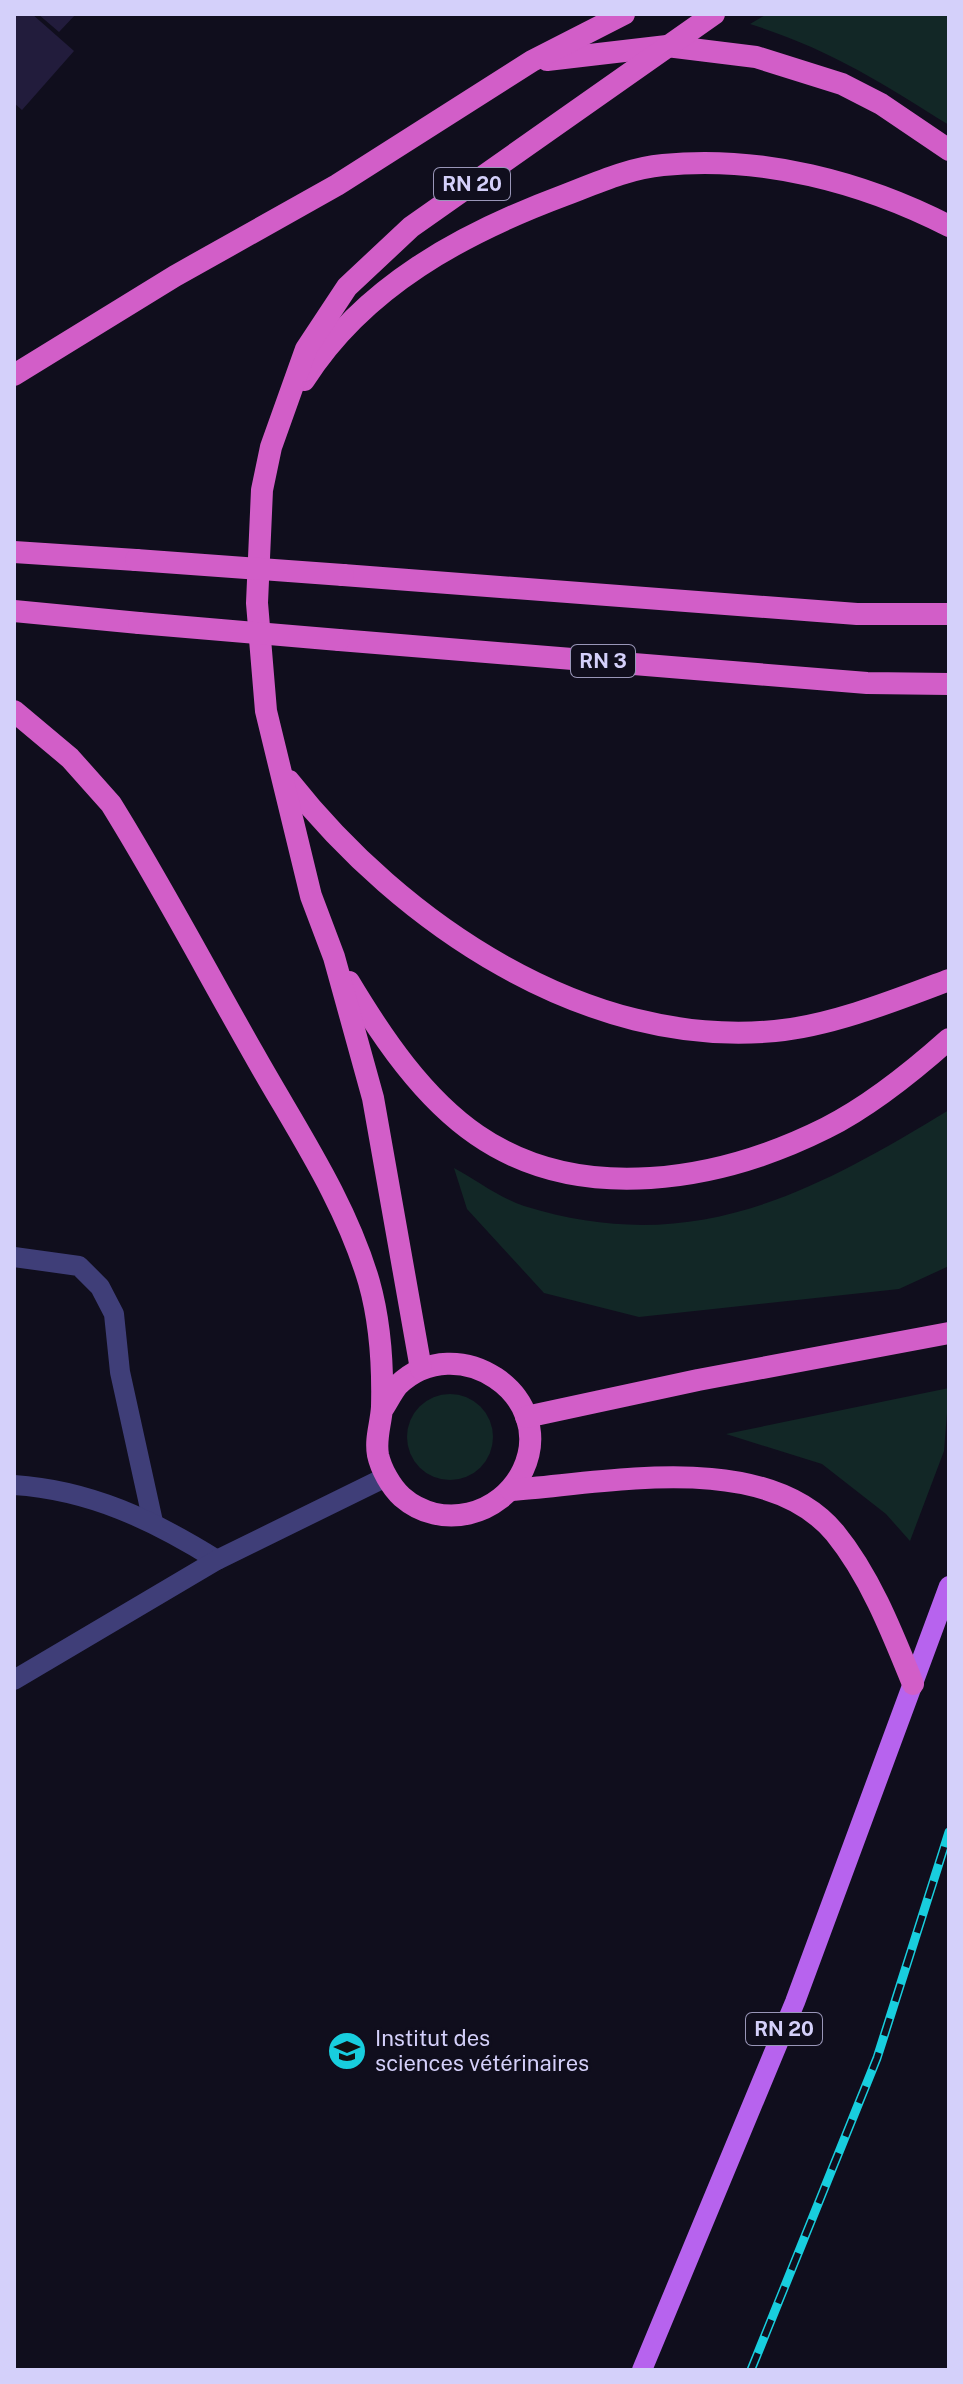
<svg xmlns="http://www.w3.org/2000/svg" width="963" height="2384" font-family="'Public Sans',sans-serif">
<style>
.green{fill:#122726}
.building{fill:#221c3c}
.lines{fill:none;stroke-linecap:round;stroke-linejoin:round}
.service{stroke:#3f3e78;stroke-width:20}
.tertiary{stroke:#3f3e78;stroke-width:20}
.primary{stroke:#b763ee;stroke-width:20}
.trunk{stroke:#d25ec8;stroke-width:22}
.rail-casing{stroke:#18cede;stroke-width:9}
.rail{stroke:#100e1d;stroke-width:6;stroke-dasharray:18;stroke-linecap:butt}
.trunk-bridge{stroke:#d25ec8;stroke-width:22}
.labels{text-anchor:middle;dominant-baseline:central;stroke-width:6;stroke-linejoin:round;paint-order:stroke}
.shield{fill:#100e1d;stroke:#9996b8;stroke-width:2}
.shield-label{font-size:20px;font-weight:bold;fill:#d4d0fa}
.poi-label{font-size:22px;fill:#d4d0fa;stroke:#100e1d;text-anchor:start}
</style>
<rect width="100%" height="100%" fill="#100e1d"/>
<g class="green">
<path d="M767 14H949V125C879 81 829 49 750 24Z"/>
<path d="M949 1110V1266L899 1289 639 1317 544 1293 467 1209 454 1168C476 1180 500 1198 524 1206 691 1258 809 1195 949 1110Z"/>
<path d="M949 1388 944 1451 910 1541 886 1514 822 1464 726 1434Z"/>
<circle cx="450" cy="1437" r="43"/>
</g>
<g class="building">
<path d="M14 14H32L74 51 22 110 14 103Z"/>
<path d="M38 14H76L59 32Z"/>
</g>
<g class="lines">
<g class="service">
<path d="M14 1257 79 1266 100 1287 114 1314 120 1372 153 1522"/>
<path d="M14 1485C90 1490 153 1520 217 1560"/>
</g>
<path class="tertiary" d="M14 1680 217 1560 386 1477"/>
<path class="primary" d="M642 2370 795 2002 949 1586"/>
<g class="trunk">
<path d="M547 60 667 46 756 57 842 84 881 104 949 150"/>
<path d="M14 375 175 276 337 185 532 61 624 14"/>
<path d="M304 380C364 286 463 233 565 195 596 183 629 168 663 165 761 155 863 182 949 226"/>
<path d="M14 552 136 560"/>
<path d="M343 575 857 614H949"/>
<path d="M14 611 139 623"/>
<path d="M339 640 867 683 949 684"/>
<path d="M14 711 70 758 111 804C162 886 207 972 255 1056 296 1129 345 1200 369 1282 380 1321 383 1367 382 1407 381 1424 375 1438 378 1455 381 1469 391 1487 402 1497 441 1531 501 1516 523 1470 558 1395 457 1328 398 1385 392 1392 387 1403 382 1410"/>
<path d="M289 781C401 923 586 1049 775 1031 831 1026 896 1000 949 980"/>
<path d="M349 982C382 1037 423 1098 477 1135 580 1206 720 1181 826 1128 870 1106 912 1072 949 1039"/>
<path d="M421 1369 373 1098 334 957 311 896 266 711 257 603 262 490 271 447 306 349 347 287 411 227 714 14"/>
<path d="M526 1417 698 1380 949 1333"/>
<path d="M511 1490C607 1483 765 1449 835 1533 870 1576 892 1632 913 1684"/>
</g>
<defs>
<path id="rail" d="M751 2370 877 2058 949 1832"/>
</defs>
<use href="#rail" class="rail-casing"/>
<use href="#rail" class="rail"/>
<g class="trunk-bridge">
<path d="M136 560 343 575"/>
<path d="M139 623 339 640"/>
</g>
</g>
<defs>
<symbol id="university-disc" viewBox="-11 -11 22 22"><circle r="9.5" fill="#18cede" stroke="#100e1d"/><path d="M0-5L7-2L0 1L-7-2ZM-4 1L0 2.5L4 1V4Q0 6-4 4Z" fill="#111"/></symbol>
</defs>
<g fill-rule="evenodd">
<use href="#university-disc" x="325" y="2029" width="44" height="44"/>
</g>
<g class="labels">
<g class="shield">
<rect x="434" y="168" width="76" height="32" rx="6"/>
<rect x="571" y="645" width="64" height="32" rx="6"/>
<rect x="746" y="2013" width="76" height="32" rx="6"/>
</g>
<g class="shield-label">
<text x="472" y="184">RN 20</text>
<text x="603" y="661">RN 3</text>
<text x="784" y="2029">RN 20</text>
</g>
<g class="poi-label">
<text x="375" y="2038">Institut des<tspan x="375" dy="25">sciences vétérinaires</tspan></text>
</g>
</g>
<rect width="963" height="2384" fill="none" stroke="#d4d0fa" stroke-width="32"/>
</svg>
